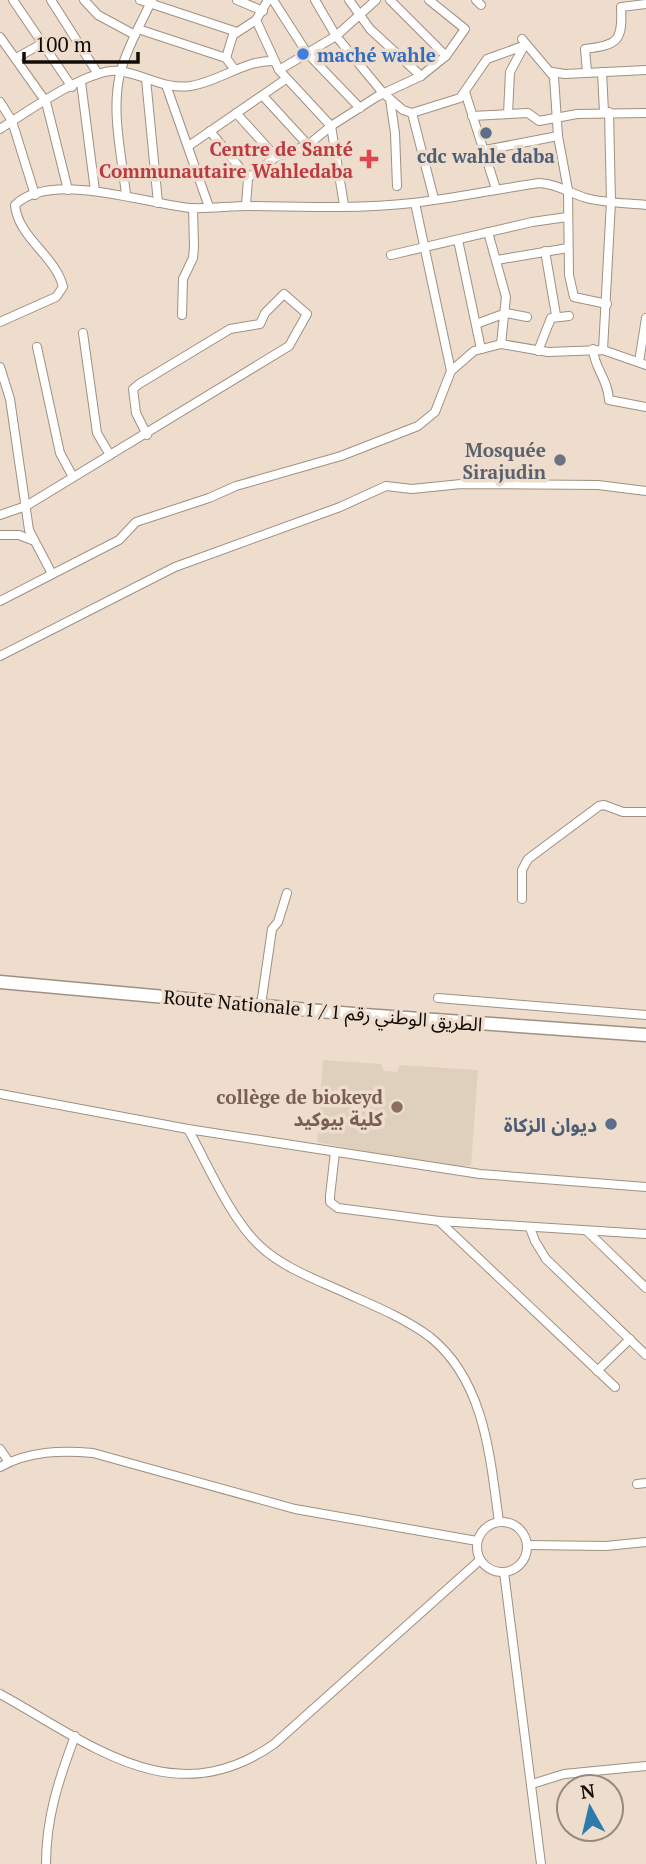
<svg xmlns="http://www.w3.org/2000/svg" width="646" height="1864" font-family="'PT Serif','Noto Sans Arabic',serif">
<style>
.education{fill:#dfcfbd}
.lines{fill:none;stroke-linecap:round;stroke-linejoin:round}
.street-casing{stroke:#a09081;stroke-width:10}
.primary-casing{stroke:#a09081;stroke-width:15}
.street{stroke:#fff;stroke-width:8}
.primary{stroke:#fff;stroke-width:12}
.shop-dot{fill:#3f7fe0;stroke:#edc;stroke-width:2.5}
.service-dot{fill:#5c6f8a;stroke:#edc;stroke-width:2.5}
.health-dot{fill:#e0444e;stroke:#edc;stroke-width:2.5}
.worship-dot{fill:#6b7280;stroke:#edc;stroke-width:2.5}
.education-dot{fill:#8d6e63;stroke:#edc;stroke-width:2.5}
.labels{text-anchor:middle;dominant-baseline:central;stroke-width:7;stroke-linejoin:round;paint-order:stroke}
.shop-label{font-size:19px;font-weight:bold;fill:#366cbe;stroke:#edc;text-anchor:start}
.health-label{font-size:19px;font-weight:bold;fill:#be3a42;stroke:#edc;text-anchor:end}
.service-label{font-size:19px;font-weight:bold;fill:#4e5e75;stroke:#edc}
.worship-label{font-size:19px;font-weight:bold;fill:#5b616d;stroke:#edc;text-anchor:end}
.street-label{font-size:19px;fill:#110c07;stroke:#edc}
.education-label{font-size:19px;font-weight:bold;fill:#785e54;stroke:#edc;text-anchor:end}
</style>
<rect width="100%" height="100%" fill="#edc"/>
<path class="education" d="M323 1060 381 1064 384 1071 397 1072 400 1065 478 1070 471 1165 453 1168 317 1142Z"/>
<g class="lines">
<defs>
<g id="street">
<path d="M13 0 72 87"/>
<path d="M51 0 98 74"/>
<path d="M84 0 98 15 135 35"/>
<path d="M140 0 237 32"/>
<path d="M237 0 263 11"/>
<path d="M273 0 307 53 360 108"/>
<path d="M315 0 336 36 383 93 403 110 412 113 460 98 487 59 523 46"/>
<path d="M349 0 370 29 421 76"/>
<path d="M390 0 446 56"/>
<path d="M476 0 481 5"/>
<path d="M256 20 279 70 331 126 344 205"/>
<path d="M138 29 226 58 235 70"/>
<path d="M0 37 46 102 68 190"/>
<path d="M522 39 554 77 558 136 568 190 569 275 574 297 607 304"/>
<path d="M16 58 43 43"/>
<path d="M226 58 233 35 256 20 268 0"/>
<path d="M279 70 336 36 376 0"/>
<path d="M552 72 565 74 646 70"/>
<path d="M587 72 585 49C618 45 623 41 621 7L646 4"/>
<path d="M602 72 604 112"/>
<path d="M146 79 158 203"/>
<path d="M81 82 95 191"/>
<path d="M166 85 209 207"/>
<path d="M465 92 496 189"/>
<path d="M263 96 308 145"/>
<path d="M390 99 395 133 397 186"/>
<path d="M0 102 12 121 35 195"/>
<path d="M236 113 276 157"/>
<path d="M412 113 434 199"/>
<path d="M508 114 510 72 524 46"/>
<path d="M472 116 528 113 539 121 577 114 646 113"/>
<path d="M0 129C25 113 90 67 119 71 143 74 165 90 191 86 220 81 243 61 272 61"/>
<path d="M210 131 248 178 246 206"/>
<path d="M190 145 286 79"/>
<path d="M485 150 558 136"/>
<path d="M248 178 276 157 308 145 331 126 378 96 421 76 446 56 465 29 429 0"/>
<path d="M126 195C122 156 110 109 121 70 128 46 141 23 152 0"/>
<path d="M415 203 451 371"/>
<path d="M488 232 506 297 501 344"/>
<path d="M458 240 481 349"/>
<path d="M545 251 556 315"/>
<path d="M391 255 532 222 567 217"/>
<path d="M497 260 568 248"/>
<path d="M182 315 183 279 193 258 194 247 193 208"/>
<path d="M0 322 56 297 63 287C56 256 18 238 15 205 51 170 146 204 190 208 210 209 229 206 249 206 303 207 359 209 413 203 455 198 498 189 539 183 558 184 569 193 586 198 605 203 626 203 646 205"/>
<path d="M476 324 506 313 527 317"/>
<path d="M83 333 97 433 110 455"/>
<path d="M37 347 60 453 73 477"/>
<path d="M593 349C594 368 608 379 609 400L646 407"/>
<path d="M603 350 611 202 609 112"/>
<path d="M538 351 551 318 569 316"/>
<path d="M639 362 646 318"/>
<path d="M0 367 10 399 29 530 51 572"/>
<path d="M0 515 26 506 289 346 307 314 284 294 265 313 260 324 230 329 139 384 133 389 136 413 147 435"/>
<path d="M0 535H19L32 540"/>
<path d="M0 601 119 540 136 522 209 498 236 486 341 456 418 426 435 412 451 371 474 351 501 344 548 352 603 350 646 365"/>
<path d="M0 656 175 567 340 507 386 486 412 489 461 484 598 485 646 491"/>
<path d="M522 899V870L528 859 599 806 604 805 623 812H646"/>
<path d="M438 998 646 1015"/>
<path d="M261 1005 272 929 278 922 287 893"/>
<path d="M0 1094 188 1129 480 1174 646 1187"/>
<path d="M188 1129C208 1165 231 1220 261 1247 285 1269 320 1281 350 1295 377 1307 406 1319 430 1337 485 1381 490 1457 499 1522"/>
<path d="M335 1152 330 1196V1202L338 1208 439 1221 646 1234"/>
<path d="M439 1221 615 1387"/>
<path d="M530 1228 535 1241 546 1259 646 1355"/>
<path d="M587 1231 646 1288"/>
<path d="M597 1371 630 1339"/>
<path d="M0 1449 9 1462"/>
<path d="M0 1467C29 1451 61 1450 93 1453L295 1509 477 1541"/>
<path d="M637 1484 646 1483"/>
<circle cx="502" cy="1547" r="25"/>
<path d="M527 1545 606 1546 646 1542"/>
<path d="M504 1572 541 1864"/>
<path d="M0 1694C91 1744 173 1815 274 1744L480 1560"/>
<path d="M532 1784 564 1774 646 1766"/>
<path d="M46 1864C46 1817 59 1779 75 1736"/>
</g>
<path id="primary" d="M0 982 364 1015 646 1035"/>
</defs>
<use href="#street" class="street-casing"/>
<use href="#primary" class="primary-casing"/>
<use href="#street" class="street"/>
<use href="#primary" class="primary"/>
</g>
<circle class="shop-dot" cx="303" cy="54" r="7"/>
<g class="service-dot">
<circle cx="486" cy="133" r="7"/>
<circle cx="611" cy="1124" r="7"/>
</g>
<path class="health-dot" d="M365.5 148.5h7v7h7v7h-7v7h-7v-7h-7v-7h7z"/>
<circle class="worship-dot" cx="560" cy="460" r="7"/>
<circle class="education-dot" cx="397" cy="1107" r="7"/>
<g class="labels">
<g class="shop-label">
<text x="317" y="54">maché wahle</text>
</g>
<g class="health-label">
<text x="353" y="148">Centre de Santé<tspan x="353" dy="22">Communautaire Wahledaba</tspan></text>
</g>
<g class="service-label">
<text x="486" y="155">cdc wahle daba</text>
<text x="597" y="1124" text-anchor="end">ديوان الزكاة</text>
</g>
<g class="worship-label">
<text x="546" y="449">Mosquée<tspan x="546" dy="22">Sirajudin</tspan></text>
</g>
<g class="street-label">
<text transform="translate(323 1010) rotate(5)">Route Nationale 1 / الطريق الوطني رقم 1</text>
</g>
<g class="education-label">
<text x="383" y="1096">collège de biokeyd<tspan x="383" dy="22">كلية بيوكيد</tspan></text>
</g>
</g>
<g transform="translate(590 1808) rotate(352)"><circle r="33" fill="#eeddcc" stroke="#96897d" stroke-width="2"/>
<path d="M0-5L12 26L0 18L-12 26Z" fill="#2d7bad"/>
<text y="-10" font-size="19" font-weight="bold" text-anchor="middle" fill="#110c07">N</text>
</g>
<path d="M24 52v10h114v-10" fill="none" stroke="#110c07" stroke-width="3.5"/>
<text x="35" y="52" font-size="21" fill="#110c07" stroke="#eeddcc" stroke-width="5" paint-order="stroke">100 m</text>
</svg>
